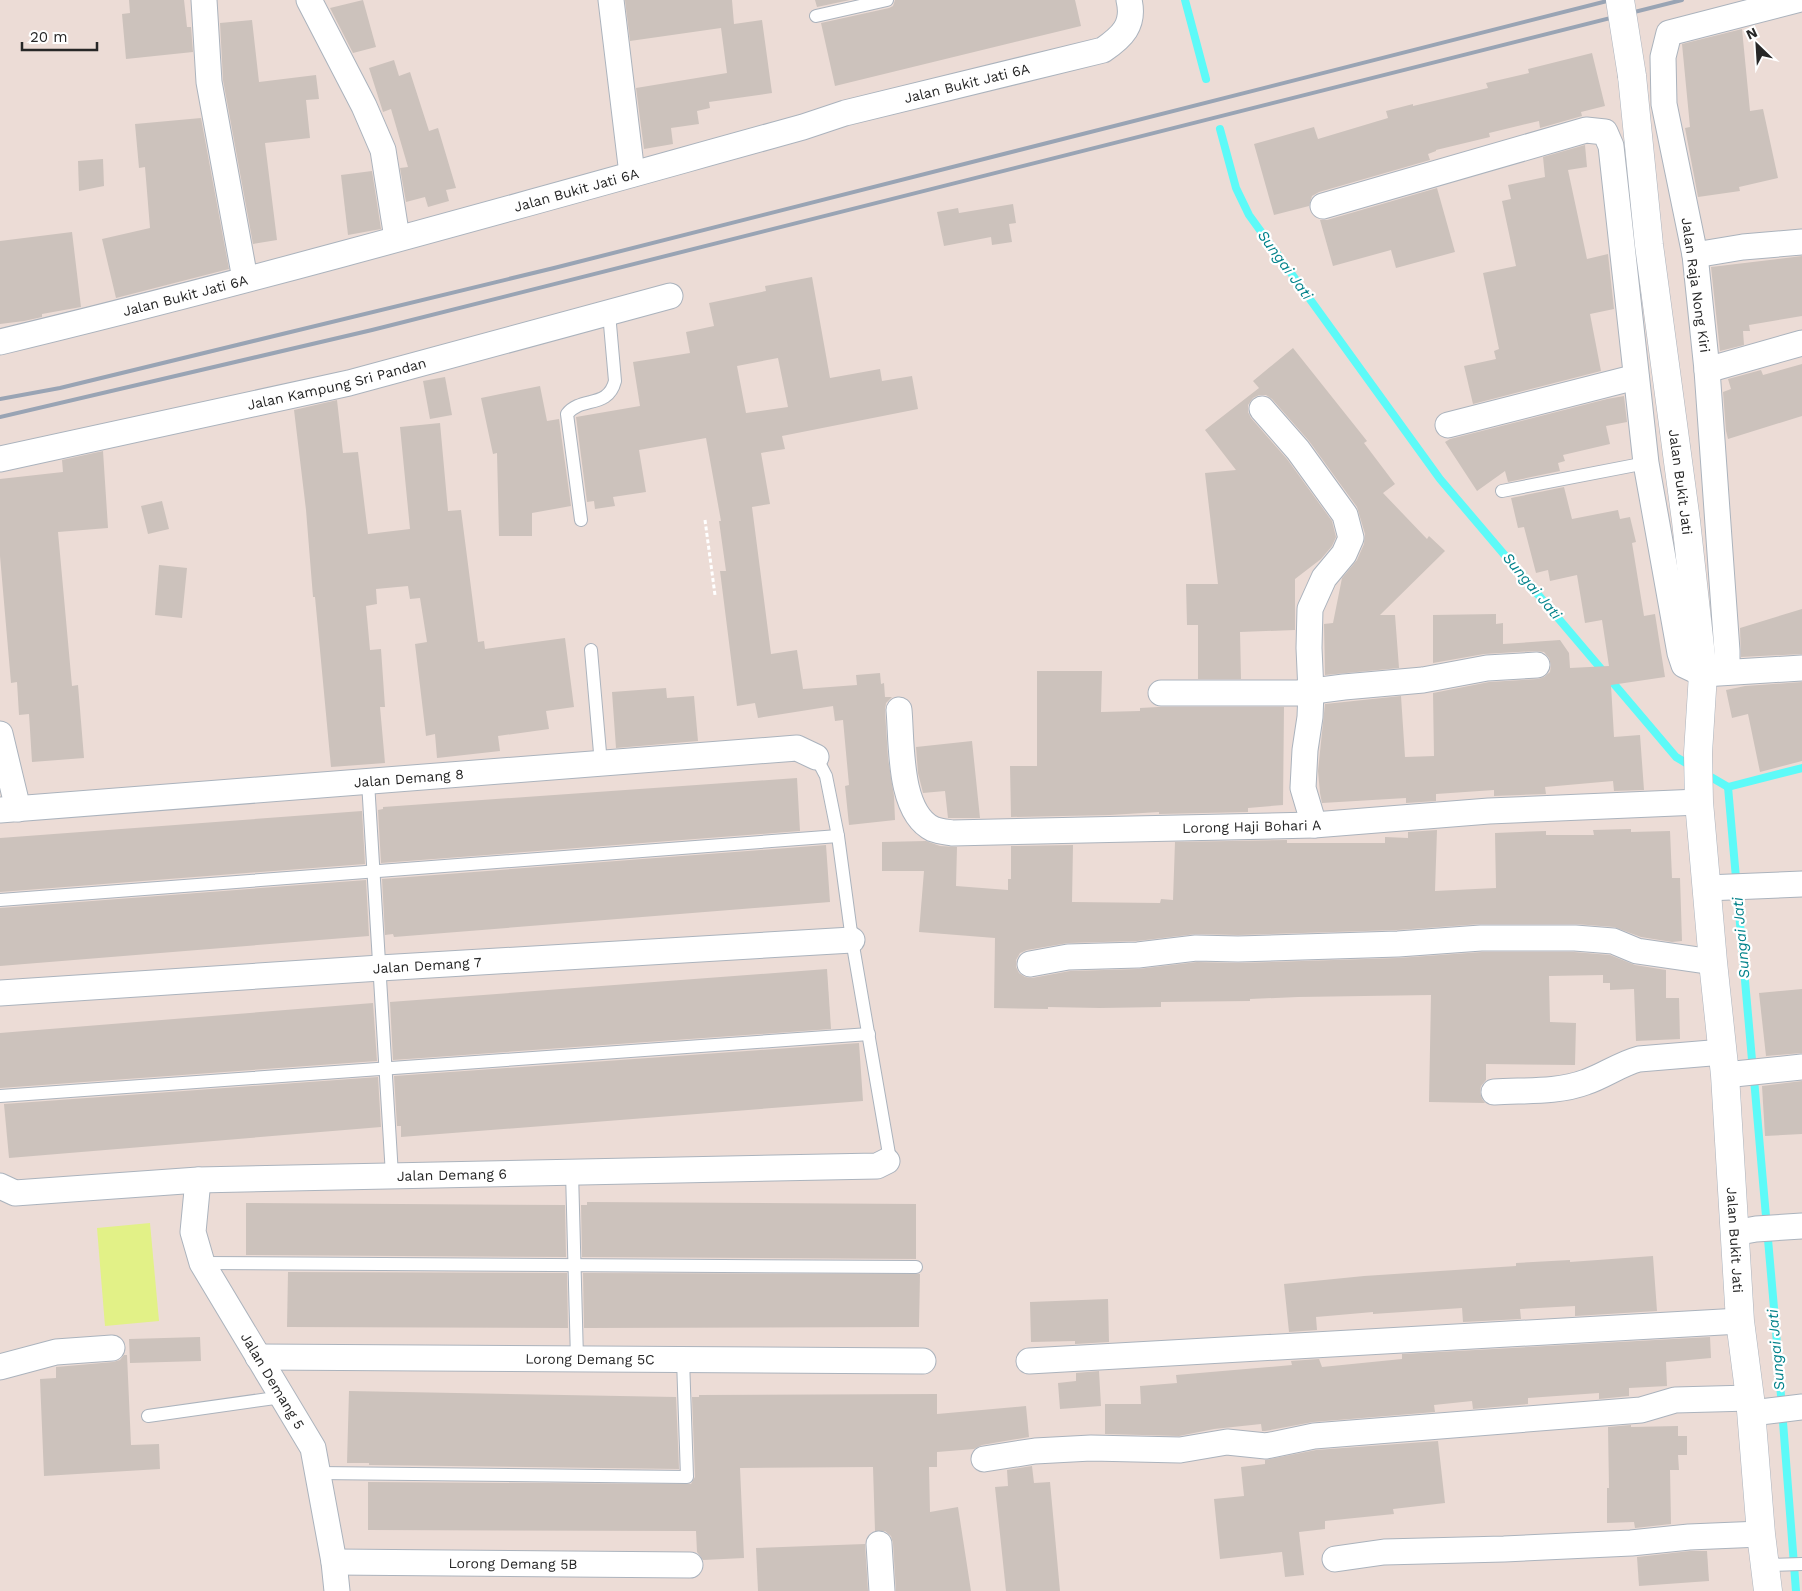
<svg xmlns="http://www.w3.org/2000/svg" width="1802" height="1591" font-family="'Work Sans',sans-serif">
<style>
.pitch{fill:#e2f187}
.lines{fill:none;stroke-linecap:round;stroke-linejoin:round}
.stream{stroke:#5dfaf8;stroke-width:8}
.building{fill:#ccc2bc;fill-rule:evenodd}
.service-casing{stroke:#abb3bd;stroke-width:14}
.minor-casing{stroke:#abb3bd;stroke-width:27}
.tertiary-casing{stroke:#abb3bd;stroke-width:29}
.path{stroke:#fff;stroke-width:3;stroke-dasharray:4 2.5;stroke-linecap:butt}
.service{stroke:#fff;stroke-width:12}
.minor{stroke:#fff;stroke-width:25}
.tertiary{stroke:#fff;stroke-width:28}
.rail{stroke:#99a4b4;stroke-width:4}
.tertiary-bridge-casing{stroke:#abb3bd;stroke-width:29;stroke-linecap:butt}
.tertiary-bridge{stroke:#fff;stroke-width:28}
.labels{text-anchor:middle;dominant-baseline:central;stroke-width:4.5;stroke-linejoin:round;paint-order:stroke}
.street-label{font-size:14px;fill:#272727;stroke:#fff}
.water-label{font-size:15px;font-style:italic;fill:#03838b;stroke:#fff}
</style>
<rect width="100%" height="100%" fill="#ecdcd6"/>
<path class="pitch" d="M150 1223 159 1321 105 1326 97 1228Z"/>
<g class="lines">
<g class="stream">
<path d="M1185 0 1206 79"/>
<path d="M1220 129 1236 188 1249 215 1440 479 1676 757 1691 766"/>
<path d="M1704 773 1728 787"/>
<path d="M1728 787 1752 1060"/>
<path d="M1728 787 1802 768"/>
<path d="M1754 1079 1776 1331 1796 1591"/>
</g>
</g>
<g class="building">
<path d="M129 0H184L187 27H191L193 52 126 59 122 14 130 13Z"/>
<path d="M363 0 376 47 353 53 330 8Z"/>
<path d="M625 0H732L734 24 762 20 772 93 709 102 710 108 697 111 699 124 671 128 673 144 644 149 636 88 727 73 721 28 630 41Z"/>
<path d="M815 0H850L817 7Z"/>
<path d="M895 0H1075L1081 26 835 86 821 23 889 8 893 6Z"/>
<path d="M252 20 259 82 316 75 319 99 306 100 310 138 265 143 277 240 253 244 223 80 220 23Z"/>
<path d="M1742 29 1750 111 1763 109 1778 178 1739 187 1740 191 1698 197 1685 128 1690 127 1682 44Z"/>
<path d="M1592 53 1605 106 1581 112 1582 116 1540 128 1539 121 1489 133 1490 137 1436 150V151L1428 154 1430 160 1319 192 1312 196 1309 206 1274 215 1254 144 1314 127 1318 139 1388 118 1386 111 1413 104V106L1488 88 1486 83 1529 73 1528 69Z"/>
<path d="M394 60 399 76 410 72 429 131 438 128 456 188 446 190 449 201 428 207 425 197 406 202 400 168 408 167 391 109 383 112 369 68Z"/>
<path d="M201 118 229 269 116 298 102 239 150 228 145 167 139 168 135 124Z"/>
<path d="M1585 145 1587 167 1568 170 1587 259 1608 254 1614 309 1590 314 1601 371 1473 404 1464 366 1496 359 1494 351 1499 349 1483 273 1516 266 1502 201 1511 199 1508 185 1545 177 1543 157Z"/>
<path d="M103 159 104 186 79 191 78 161Z"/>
<path d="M372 171 381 229 348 235 341 175Z"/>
<path d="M1437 188 1455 252 1396 268 1391 250 1333 266 1320 220H1327Z"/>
<path d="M1013 204 1016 223 1009 224 1012 242 992 245 991 237 944 246 937 212 958 208 959 213Z"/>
<path d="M72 232 81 307 42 314V317L24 321 0 324V241Z"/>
<path d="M1802 256V316L1749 325 1750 331H1743L1744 345 1720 351 1711 267Z"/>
<path d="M812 277 830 378 880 369 882 381 912 376 918 409 782 436 785 449 761 453 770 504 752 507 771 654 797 650 803 689 857 685 856 675 880 673 881 684 884 683 885 697H892L886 703 885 711 888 758 894 796 895 820 849 825 845 786 849 785 843 720 835 721 833 706 758 718 755 703 737 706 720 571H726L719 521H721L706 438 639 450 646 492 613 497 615 506 595 509 594 501 587 502 576 417 640 406 633 362 690 353 686 332 714 326 709 303 766 291 765 286ZM778 358 788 407 746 413 737 366Z"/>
<path d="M1293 348 1367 441 1364 443 1395 484 1383 493 1427 539 1429 536 1445 551 1380 615H1395L1399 668 1325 675 1324 624 1333 623 1342 578 1357 560 1364 544 1365 534 1357 507 1309 441 1272 399 1266 395H1259L1253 398 1248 405V412L1251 418 1287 459 1332 521 1336 537 1332 546 1321 559 1295 579V630L1240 632 1241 679H1198V625H1187L1186 584H1218L1205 473 1236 470 1205 430 1259 388 1253 381Z"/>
<path d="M1802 364V416L1728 439 1726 431 1723 392 1731 389 1728 379 1761 370 1763 375Z"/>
<path d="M445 377 452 415 430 419 423 381Z"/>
<path d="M540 386 547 421 559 419 571 506 532 513V536H499L497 453 493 454 481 398Z"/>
<path d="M1624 396 1627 422 1606 426 1610 444 1563 455 1565 461 1558 463 1560 471 1508 482 1505 471 1477 491 1445 442 1450 439 1607 399Z"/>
<path d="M337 400 343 453 358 452 368 534 410 529 400 427 440 423 448 511 461 510 478 642 484 641 485 649 565 638 574 707 546 711 549 729 498 736 500 751 437 758 435 734 426 736 415 644 427 642 420 598 410 599 408 586 376 589 377 604 366 606 370 650 381 649 385 707H380L385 763 331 767 315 597H313L306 510 294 410Z"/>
<path d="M103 451 108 528 58 532 72 686 78 685 84 758 32 762 29 714 19 715 17 682 11 683 0 556V479L63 472 62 460Z"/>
<path d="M1564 487 1572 519 1618 510 1620 519 1630 517 1636 542 1632 543 1644 616 1655 614 1665 677 1611 685 1614 737 1640 735 1644 790 1614 791 1613 781 1545 787 1546 794 1494 796V790L1436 794V801L1406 803V798L1322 803 1320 793 1318 771 1325 704 1401 696 1405 757 1434 756 1433 693 1489 682 1538 679 1544 677 1550 672 1551 665 1549 658 1544 652 1536 651 1484 654 1433 663V615L1496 614V624L1503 623V644L1560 640 1569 653 1570 668 1609 666 1602 620 1585 623 1577 575 1550 581 1548 570 1536 573 1524 527 1518 528 1511 498Z"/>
<path d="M162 501 169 529 148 534 141 506Z"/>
<path d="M159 565 187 568 182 618 155 615Z"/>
<path d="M1802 609V654L1741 657 1740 628Z"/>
<path d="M1037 671H1102L1101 712 1140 711V708L1158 707H1284L1283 805 1248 808V812L1159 814V812L1110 815 1011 817 1010 766H1037Z"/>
<path d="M1802 682V761L1760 772 1748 714 1732 718 1726 690 1745 686Z"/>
<path d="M666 688 667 698 694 696 698 741 616 748 612 692Z"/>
<path d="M972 741 980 818H948L945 791 923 793 918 773 916 747Z"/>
<path d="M797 778 800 831 381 863 378 810 383 809V807Z"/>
<path d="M362 811 365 864 0 892V838Z"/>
<path d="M1631 829V832L1670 831 1672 878H1680L1682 941 1672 942 1641 937 1614 927 1575 924H1481L1397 930 1238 935 1196 934 1137 941 1068 943 1027 950 1020 953 1016 960V967L1019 973 1025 977 1032 978 1070 971 1138 969 1197 962 1238 963 1398 958 1482 952H1574L1610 955 1635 965 1666 970V998H1679L1680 1039 1636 1041 1634 989 1610 990V983H1603V975L1549 976 1550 1022 1576 1023 1575 1065 1486 1064V1080L1481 1086 1480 1092 1482 1099 1485 1103 1429 1102 1431 995 1298 997 1250 999V1001L1161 1002V1007L1100 1008 1048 1007V1009L994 1008 995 938 919 932 924 871H882V842L926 841 940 846 957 847 956 886 1008 890V879H1011V846L1073 845 1072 902 1160 903 1161 899 1173 900 1175 842 1287 840V843H1385V837L1408 838V832L1437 830 1435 891 1496 888 1495 833 1546 831V835H1594L1593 830Z"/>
<path d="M826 845 830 902 394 937 393 934 385 935 382 879Z"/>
<path d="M366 880 369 936 0 966V908Z"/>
<path d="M827 969 831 1029 393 1060 390 1002Z"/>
<path d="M1802 989V1053L1766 1056 1759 993Z"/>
<path d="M373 1003 377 1061 0 1088V1033Z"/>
<path d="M859 1043 863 1101 401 1137V1126H397L394 1076Z"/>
<path d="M378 1077 381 1127 9 1158 4 1104Z"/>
<path d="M1802 1081V1134L1765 1136 1762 1086Z"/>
<path d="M587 1202 916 1204V1259L582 1257 581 1205H587Z"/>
<path d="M246 1203 565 1205 566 1257 246 1255Z"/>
<path d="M1653 1256 1657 1311 1575 1316V1306L1520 1309 1521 1319 1463 1322 1462 1308 1373 1314V1312L1316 1317 1317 1330 1289 1332 1284 1284 1364 1276 1516 1266V1263L1570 1260V1262Z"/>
<path d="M288 1272 567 1273 568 1328 287 1327Z"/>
<path d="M583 1273 920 1274 919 1327 584 1328Z"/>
<path d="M1108 1299 1109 1342 1075 1344V1341L1031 1342 1030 1302Z"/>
<path d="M200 1337 201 1361 130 1363 129 1339Z"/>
<path d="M1710 1337 1711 1358 1666 1362 1667 1386 1629 1388V1396L1599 1399V1393L1528 1398V1404L1473 1409 1472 1401 1434 1405 1435 1412 1313 1422 1265 1431H1262L1261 1424 1214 1429 1179 1436 1105 1434V1404H1141L1140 1386 1177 1383 1176 1375 1292 1365 1291 1361 1319 1359 1322 1367 1402 1359V1354Z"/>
<path d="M124 1355H127L131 1445 159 1444 160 1469 44 1476 40 1379 56 1378V1367L113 1362 120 1360Z"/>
<path d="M1099 1371 1101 1406 1060 1409 1058 1383 1076 1381V1373Z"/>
<path d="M349 1391 676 1397 679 1469 369 1465V1463H347Z"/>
<path d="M937 1394V1414L1026 1406 1029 1437 982 1445 974 1449 937 1452V1467H929L930 1512 958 1507 971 1591H896L893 1543 891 1536 885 1531H875L873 1467 740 1468 744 1558 703 1560 697 1552 696 1531 368 1530V1482L691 1484 695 1477 692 1397H699V1395Z"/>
<path d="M1631 1425V1427L1678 1426V1436H1687V1455H1678L1679 1470H1670L1671 1524 1635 1528 1634 1522 1607 1523V1488H1609L1608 1427Z"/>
<path d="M1438 1441 1445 1503 1393 1509 1394 1514 1325 1521V1529L1299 1532 1304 1575 1285 1577 1282 1552 1220 1559 1214 1499 1244 1496 1241 1467 1265 1464V1460L1316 1450Z"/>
<path d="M1032 1466 1034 1483 1050 1482 1060 1591H1006L995 1487 1008 1486 1007 1470Z"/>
<path d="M865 1544 868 1591H758L756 1548Z"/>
<path d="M1690 1551H1707L1709 1581 1639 1586 1637 1557Z"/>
</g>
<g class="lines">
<defs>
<g id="service">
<path d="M816 16 887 0"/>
<path d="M1502 491 1646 463"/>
<path d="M581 520 567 414C581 396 608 409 615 381L609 313"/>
<path d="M591 650 601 764"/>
<path d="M816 757 826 776 838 836 852 940 889 1154 887 1161"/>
<path d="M368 782 392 1175"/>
<path d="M0 900 838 836"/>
<path d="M0 1096 869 1034"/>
<path d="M572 1172 577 1359"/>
<path d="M202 1263 916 1267"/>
<path d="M148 1416 282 1397"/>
<path d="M317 1473 687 1477 683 1359"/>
<path d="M1765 1565 1802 1564"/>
</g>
<g id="minor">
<path d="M204 0 209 82 245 279"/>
<path d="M309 0 364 106 383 150 397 238"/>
<path d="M611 0 632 174"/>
<path d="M1323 206 1586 130 1605 132 1611 146 1646 463 1680 653 1684 665 1703 674 1802 668"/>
<path d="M1695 255 1743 247 1802 242"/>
<path id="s1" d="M0 342C269 277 536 201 803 127L845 113 1103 50C1122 37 1135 25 1129 0"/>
<path d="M1707 370 1802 343"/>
<path d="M1262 409 1298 450 1345 515 1351 538 1344 554 1324 578 1310 609 1309 648 1311 692 1310 717 1305 750 1303 788 1314 825"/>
<path d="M1448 425 1636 377"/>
<path id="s2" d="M0 459 349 383 670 296"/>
<path d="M1727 672V651L1707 370 1695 255 1664 104 1663 57 1669 33 1797 0"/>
<path d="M1161 693H1298L1344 687 1423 680 1487 668 1537 665"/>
<path id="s3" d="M899 710C902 742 898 812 933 829 938 831 946 832 952 833L1314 825 1489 811 1699 802"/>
<path d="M0 734 18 809"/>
<path id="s4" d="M0 810 797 748 816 757"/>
<path d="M1706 888 1802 884"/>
<path d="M1030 964 1068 957 1138 955 1196 948 1238 949 1398 944 1481 938H1575L1613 941 1637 951 1713 962"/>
<path id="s5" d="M0 993 380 968 852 940"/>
<path d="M1725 1075 1802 1067"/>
<path d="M1494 1092C1523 1090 1557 1093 1586 1082 1604 1076 1620 1064 1639 1059L1723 1052"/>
<path id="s6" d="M198 1180 193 1232 202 1263 313 1448 334 1562 337 1591"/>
<path id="s7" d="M0 1186 15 1193 198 1180 877 1166 887 1161"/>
<path d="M1734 1233 1756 1229 1802 1226"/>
<path id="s8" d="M258 1357 923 1361"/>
<path d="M1029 1361 1740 1321"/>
<path d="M0 1367 56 1352 112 1348"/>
<path d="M1752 1413 1802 1407"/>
<path d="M984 1459 1035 1451 1091 1448 1180 1450 1227 1442 1266 1446 1314 1436 1641 1410 1675 1400 1750 1398"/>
<path d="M879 1544 882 1591"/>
<path d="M1335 1559 1384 1552 1504 1549 1631 1543 1689 1537 1761 1534"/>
<path id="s9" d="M334 1562 690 1565"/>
</g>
<g id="tertiary">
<path id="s10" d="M1632 76 1649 245 1686 521 1703 674 1698 753 1699 802 1713 962 1725 1075 1740 1321 1750 1398 1761 1534 1768 1591"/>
</g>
</defs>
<use href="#service" class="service-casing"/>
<use href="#minor" class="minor-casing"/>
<use href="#tertiary" class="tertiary-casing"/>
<path class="path" d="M705 520 715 595"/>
<use href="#service" class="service"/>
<use href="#minor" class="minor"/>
<use href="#tertiary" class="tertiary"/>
<g class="rail">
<path d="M0 399 60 388 554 268 1611 0"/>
<path d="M0 417 372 330 1682 0"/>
</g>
<defs>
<path id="tertiary-bridge" d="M1620 0 1632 76"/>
</defs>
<use href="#tertiary-bridge" class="tertiary-bridge-casing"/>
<use href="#tertiary-bridge" class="tertiary-bridge"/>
</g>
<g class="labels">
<g class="street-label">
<text stroke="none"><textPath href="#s1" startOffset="1001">Jalan Bukit Jati 6A</textPath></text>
<text stroke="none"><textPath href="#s1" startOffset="596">Jalan Bukit Jati 6A</textPath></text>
<text transform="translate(1696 285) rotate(82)">Jalan Raja Nong Kiri</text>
<text stroke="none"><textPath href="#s1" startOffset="191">Jalan Bukit Jati 6A</textPath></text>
<text stroke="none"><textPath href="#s2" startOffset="345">Jalan Kampung Sri Pandan</textPath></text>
<text stroke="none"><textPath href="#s10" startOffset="409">Jalan Bukit Jati</textPath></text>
<text stroke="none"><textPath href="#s4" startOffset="410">Jalan Demang 8</textPath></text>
<text stroke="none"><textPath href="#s3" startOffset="448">Lorong Haji Bohari A</textPath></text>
<text stroke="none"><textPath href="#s5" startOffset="428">Jalan Demang 7</textPath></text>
<text stroke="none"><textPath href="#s7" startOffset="454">Jalan Demang 6</textPath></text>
<text stroke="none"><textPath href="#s10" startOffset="1170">Jalan Bukit Jati</textPath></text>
<text stroke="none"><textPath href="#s8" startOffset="332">Lorong Demang 5C</textPath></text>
<text stroke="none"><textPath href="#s6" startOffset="222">Jalan Demang 5</textPath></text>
<text stroke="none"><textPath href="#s9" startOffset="179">Lorong Demang 5B</textPath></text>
</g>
<g class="water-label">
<text transform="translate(1285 265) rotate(54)">Sungai Jati</text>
<text transform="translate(1532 586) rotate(50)">Sungai Jati</text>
<text transform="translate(1741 938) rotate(-95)">Sungai Jati</text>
<text transform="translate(1776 1350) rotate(-95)">Sungai Jati</text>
</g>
</g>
<g transform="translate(1757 45) rotate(335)" stroke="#ffffff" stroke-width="4" paint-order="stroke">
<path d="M0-4L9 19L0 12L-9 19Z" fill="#272727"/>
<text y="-8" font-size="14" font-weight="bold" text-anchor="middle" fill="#272727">N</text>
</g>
<path d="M22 42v8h75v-8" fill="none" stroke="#272727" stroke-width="2.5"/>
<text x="30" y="42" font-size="15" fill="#272727" stroke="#ffffff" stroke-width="4" paint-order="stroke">20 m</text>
</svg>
